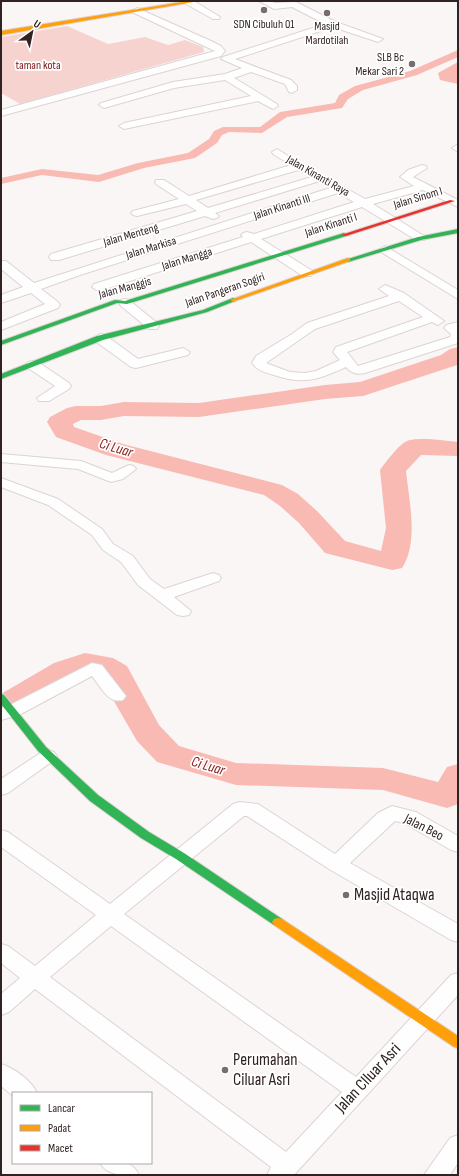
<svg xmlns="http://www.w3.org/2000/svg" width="459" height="1176" font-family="'Sofia Sans Condensed',sans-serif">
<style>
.green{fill:#f7d3cf}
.water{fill:#f8bab3}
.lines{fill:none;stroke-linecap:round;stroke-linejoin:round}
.canal{fill:#f8bab3;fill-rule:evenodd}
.river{fill:#f8bab3;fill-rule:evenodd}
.street-casing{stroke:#ddd3d2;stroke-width:2}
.fast-casing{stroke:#ddd3d2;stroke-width:2}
.slow-casing{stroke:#ddd3d2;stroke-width:2}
.jam-casing{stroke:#ddd3d2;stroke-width:2}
.street{fill:#fefefe;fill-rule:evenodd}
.fast{fill:#30b455;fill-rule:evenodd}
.slow{fill:#ff9f0a;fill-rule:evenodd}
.jam{fill:#e5322d;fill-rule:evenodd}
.poi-dot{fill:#786d6c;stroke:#fff;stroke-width:1.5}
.labels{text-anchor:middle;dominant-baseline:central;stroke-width:3.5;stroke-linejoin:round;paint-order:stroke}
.far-poi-label{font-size:12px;fill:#312322;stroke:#fff}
.far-park-label{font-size:12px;fill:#7b1516;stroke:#fff}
.far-street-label{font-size:12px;fill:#312322;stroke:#fff}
.street-label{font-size:14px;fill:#312322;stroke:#fff}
.water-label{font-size:15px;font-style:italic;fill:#892422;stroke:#fff}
.near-poi-label{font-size:17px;fill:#312322;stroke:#fff;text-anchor:start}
.near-street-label{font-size:17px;fill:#312322;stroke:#fff}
</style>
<rect width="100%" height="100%" fill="#fbf6f6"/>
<path class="green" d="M67 26 108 44 145 37 168 45 185 40 203 47 204 52 20 104 1 93V37Z"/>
<path class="water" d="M458 62V84L440 80 438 73Z"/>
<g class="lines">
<path class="canal" d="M458 50V57L417 75 363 90 348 99 342 108 287 117 262 133 229 132 222 135 217 143 195 158 144 168 99 182 42 175 1 184V178L42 169 98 175 138 163 188 153 209 139 214 131 223 127H260L280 112 335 103 339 95 355 86 410 71Z"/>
<g class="river">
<path d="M458 347 457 365 363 396 325 399 199 417 124 416 101 420H81L73 424 74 427 123 444 282 485 298 494 317 511 345 541 381 551 386 528 380 470C385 463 398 446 405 442 415 436 446 441 458 442V456L421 455 406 471C409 500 419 543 402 568L392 570 325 553 299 523 280 506 264 495 106 455 56 437 47 422 50 417 67 408 76 406H101L124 402 199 403 325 385 360 382 441 355 450 349Z"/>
<path d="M85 653 113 658 127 666 159 725 179 746 236 763 383 768 438 782 447 767 458 764V804L447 808 383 790 236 785 157 762 137 741 115 703 104 679 95 674 87 673 76 677 12 714 1 717V694L54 663Z"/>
</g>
<defs>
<g id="street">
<path d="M185 1H194L220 17 219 19H213L186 4Z"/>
<path d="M259 1H270L275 3 296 2 336 22 383 39 378 42 333 27 235 59 291 80 297 86V90L292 93 289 92 285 84 251 72 234 78 277 104 278 106 273 109 258 101 124 129 119 126 124 123 251 96 225 80 174 88 104 108 99 105 101 103 173 82 225 74 242 68 221 59 223 57 325 24 292 7 274 9Z"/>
<path d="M137 8 211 41 221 46 225 51 221 56 1 116V110L215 51 134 13 133 11Z"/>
<path d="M457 145H458V152L452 148Z"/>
<path d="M277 149 309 169 304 172 298 170 196 200 208 208 315 176H323L324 178 323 180 215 213 219 216 217 218 213 219 205 216 59 260H51L49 257 51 254 197 211 186 204 137 216 133 215 131 213 133 211 179 199 156 184 155 182 156 180H164L189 196 291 165 273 154 272 152Z"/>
<path d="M422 165 426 166 427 168 413 177 458 200V207L423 190 373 204 424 236 426 238 424 240H416L362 207 261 239 311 270 313 273 311 276H303L251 242 102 290 98 291 92 287 94 284 243 237 241 235 243 233 247 232 254 234 354 202 338 193 80 275 41 289 58 302 60 305 58 308 1 330V322L45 304 31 293 1 303V295L23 287 1 269V261H6L34 283 330 188 324 183 325 181H333L365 199 414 186 400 177 408 170Z"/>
<path d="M385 246 458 290V299L381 252 379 250Z"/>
<path d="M385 285 404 293 444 321 438 325 432 322 347 352 358 366 450 337 451 334 444 328 446 325 458 322V343L365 373C357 375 351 373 346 367 318 380 303 385 274 375 265 372 258 371 252 363L256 356 292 334 307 323 389 296 379 289ZM399 301 423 317 336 347 333 352 340 360 316 371 305 373 290 372 266 363 315 329Z"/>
<path d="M125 299 129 300 157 323 159 326 157 329H149L121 306 119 303 121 300Z"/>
<path d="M100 334 105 335 138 359 183 348 190 352 188 355 136 368 131 367 95 341 94 338Z"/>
<path d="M33 361 38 362 69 383 71 386 69 389 49 401H39L37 398 55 386 28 368 26 365 28 362Z"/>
<path d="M1 454 81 461 112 473 129 465 134 466 136 469 123 479 111 482 78 469 1 462Z"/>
<path d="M1 478 58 499 102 529 113 544 133 556 150 579 164 589 213 573 219 575 221 578 219 581 174 597 191 611 189 615 183 616 177 615 138 585 121 562 103 550 92 535 48 505 1 487Z"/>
<path d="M92 663 102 665 126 696 123 700C108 704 101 687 92 676L19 715 1 720V708L8 706Z"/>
<path d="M48 750 54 752 57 756 54 760 8 793 1 795V779L42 752Z"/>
<path d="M240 802 258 804 335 854 378 813 392 806 416 812 458 836V852L451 850 404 823 395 821 350 863 458 924V942L451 940 329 869 247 816H244L124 914 356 1077 451 975 458 973V995L294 1175H267L271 1167 35 989 9 1012 1 1015V994L20 978 1 963V944L8 946 35 966 96 915 1 847V830L8 832 110 904 233 804ZM111 926 342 1092 286 1152 50 977Z"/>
<path d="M1 1064C14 1068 31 1080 37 1093H13V1096L1 1086Z"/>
<path d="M458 1135V1163L450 1175H424L450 1138Z"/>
<path d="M100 1163C117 1163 131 1158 139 1175 122 1175 108 1176 100 1163Z"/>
</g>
<g id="fast">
<path d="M458 229V233L421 240 348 262 345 260 418 237Z"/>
<path d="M344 233 347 235 346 236 127 304 117 303 1 345V341L115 300 125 301Z"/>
<path d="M233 298 235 299V301L207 312 103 340 1 379V374L97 336 203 310Z"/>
<path d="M1 694 4 695 46 747 98 795 149 832 184 853 282 919 284 922 282 925 278 926 274 925 176 859 141 838 90 801 38 751 1 704Z"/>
</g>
<g id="slow">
<path d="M188 1H199L1 35V31Z"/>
<path d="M348 258 350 259V261L235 301 233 302 230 300Z"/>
<path d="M278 918 282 919 458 1036V1048L454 1047 274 925 272 922 274 919Z"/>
</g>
<path id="jam" d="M450 200 455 201 346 236 341 235Z"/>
</defs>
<use href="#street" class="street-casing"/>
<use href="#fast" class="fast-casing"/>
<use href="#slow" class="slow-casing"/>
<use href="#jam" class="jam-casing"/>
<use href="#street" class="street"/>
<use href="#fast" class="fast"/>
<use href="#slow" class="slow"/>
<use href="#jam" class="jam"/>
</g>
<g class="poi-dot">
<circle cx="264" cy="10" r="4"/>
<circle cx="327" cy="13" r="4"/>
<circle cx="412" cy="64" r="4"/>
<circle cx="346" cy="895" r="4"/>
<circle cx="225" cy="1070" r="4"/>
</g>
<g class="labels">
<g class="far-poi-label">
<text x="264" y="24">SDN Cibuluh 01</text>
<text x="327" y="26">Masjid<tspan x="327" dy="14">Mardotilah</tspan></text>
<text x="404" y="57" text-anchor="end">SLB Bc<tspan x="404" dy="14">Mekar Sari 2</tspan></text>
</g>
<g class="far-park-label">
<text x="38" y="65">taman kota</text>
</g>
<g class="far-street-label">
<text transform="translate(318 176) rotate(30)">Jalan Kinanti Raya</text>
<text transform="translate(418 198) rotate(-17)">Jalan Sinom I</text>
<text transform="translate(282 207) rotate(-18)">Jalan Kinanti III</text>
<text transform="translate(331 225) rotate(-18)">Jalan Kinanti I</text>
<text transform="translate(131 235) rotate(-16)">Jalan Menteng</text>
<text transform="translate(151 248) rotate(-17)">Jalan Markisa</text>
<text transform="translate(187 259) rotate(-17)">Jalan Mangga</text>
<text transform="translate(125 288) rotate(-15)">Jalan Manggis</text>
<text transform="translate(225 290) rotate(-19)">Jalan Pangeran Sogiri</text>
</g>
<g class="street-label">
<text transform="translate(424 827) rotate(27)">Jalan Beo</text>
</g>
<g class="water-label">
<text transform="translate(116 448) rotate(17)">Ci Luar</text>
<text transform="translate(208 766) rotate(17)">Ci Luar</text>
</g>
<g class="near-poi-label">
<text x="354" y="895">Masjid Ataqwa</text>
<text x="233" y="1060">Perumahan<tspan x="233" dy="20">Ciluar Asri</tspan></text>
</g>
<g class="near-street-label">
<text transform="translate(368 1078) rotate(-47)">Jalan CIluar Asri</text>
</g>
</g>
<rect width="459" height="1176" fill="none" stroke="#312322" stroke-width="4"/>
<rect x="12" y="1092" width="140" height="72" fill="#ffffff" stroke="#ada7a7"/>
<rect x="20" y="1105" width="20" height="6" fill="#30b455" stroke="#ada7a7"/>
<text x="48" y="1112" font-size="12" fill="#312322">Lancar</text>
<rect x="20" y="1125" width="20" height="6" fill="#ff9f0a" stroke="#ada7a7"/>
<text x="48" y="1132" font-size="12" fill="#312322">Padat</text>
<rect x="20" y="1145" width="20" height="6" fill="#e5322d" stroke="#ada7a7"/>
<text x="48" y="1152" font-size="12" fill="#312322">Macet</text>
<g transform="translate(32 32) rotate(33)" stroke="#ffffff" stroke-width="3" paint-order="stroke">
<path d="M0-3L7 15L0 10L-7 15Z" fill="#312322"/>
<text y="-6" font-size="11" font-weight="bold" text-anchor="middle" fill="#312322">U</text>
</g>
</svg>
